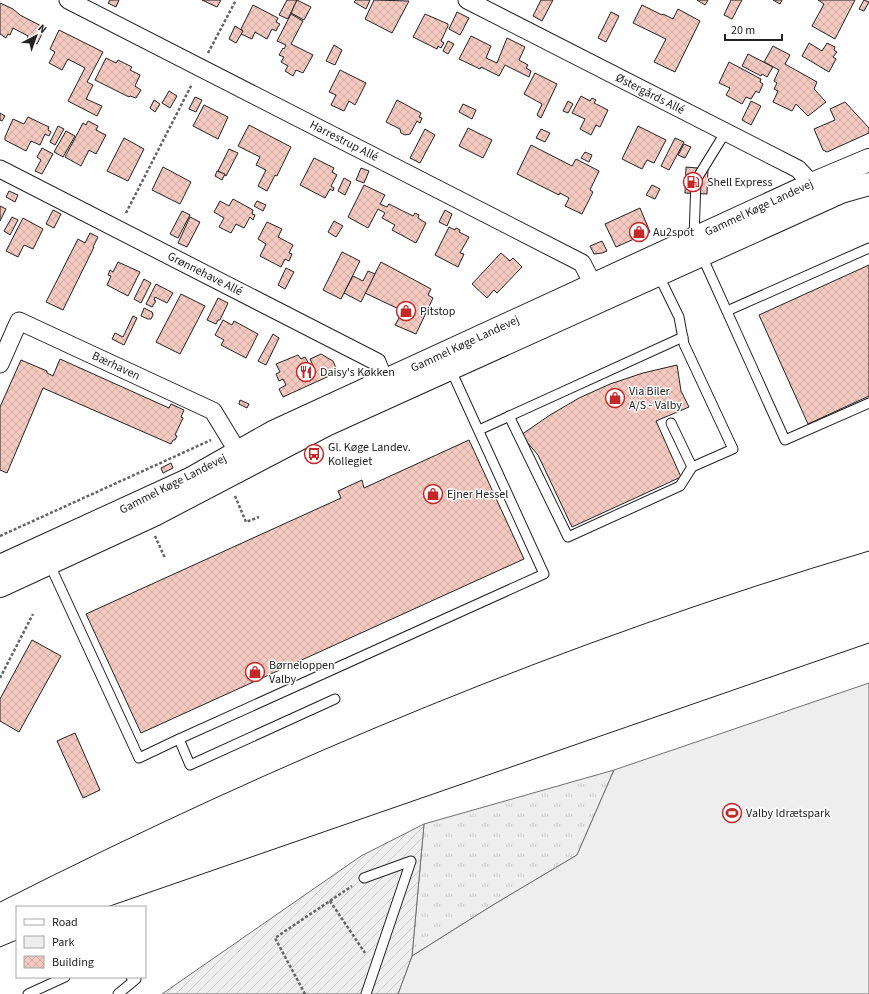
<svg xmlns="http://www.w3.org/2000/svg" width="869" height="994" font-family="'Source Sans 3',sans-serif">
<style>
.grass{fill:url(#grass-tufts);stroke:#6f6f6f}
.park{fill:#eee;stroke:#6f6f6f}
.garden{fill:url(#garden-furrows);stroke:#6f6f6f}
.building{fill:url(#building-cross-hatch);stroke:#222}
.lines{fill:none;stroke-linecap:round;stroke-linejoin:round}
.service-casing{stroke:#222;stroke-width:11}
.minor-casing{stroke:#222;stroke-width:19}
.secondary-casing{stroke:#222;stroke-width:24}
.path{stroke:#646464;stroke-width:2.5;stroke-dasharray:3 2;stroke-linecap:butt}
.service{stroke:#fff;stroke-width:9}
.minor{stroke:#fff;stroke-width:17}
.secondary{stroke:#fff;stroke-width:22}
.tram{stroke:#222;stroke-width:1}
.labels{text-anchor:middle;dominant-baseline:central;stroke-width:3;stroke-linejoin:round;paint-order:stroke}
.street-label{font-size:12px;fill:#222;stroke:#fff}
.poi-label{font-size:12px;fill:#222;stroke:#fff;text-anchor:start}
</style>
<defs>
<pattern id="grass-tufts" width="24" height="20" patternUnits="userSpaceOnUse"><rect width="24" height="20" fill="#eee"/><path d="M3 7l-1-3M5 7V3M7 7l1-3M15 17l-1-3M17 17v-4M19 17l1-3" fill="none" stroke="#ccc"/></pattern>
<pattern id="garden-furrows" width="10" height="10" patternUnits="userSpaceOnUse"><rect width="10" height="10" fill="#eee"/><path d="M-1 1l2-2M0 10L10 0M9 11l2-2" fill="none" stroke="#ccc"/></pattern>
<pattern id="building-cross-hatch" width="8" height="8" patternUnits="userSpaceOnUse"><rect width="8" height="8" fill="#f3c9c0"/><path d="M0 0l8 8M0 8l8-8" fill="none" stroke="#d0aca5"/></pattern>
</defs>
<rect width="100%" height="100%" fill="#fff"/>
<path class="grass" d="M614 770 577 855 493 905 412 956 424 824Z"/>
<path class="park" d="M869 683V994H398L412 956 493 905 577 855 614 770Z"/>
<path class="garden" d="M424 824 412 956 398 994H162L361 856Z"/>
<g class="building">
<path d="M110 0H119L116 7 108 3Z"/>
<path d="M202 0H221L217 7Z"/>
<path d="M287 0H297L288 19 279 15Z"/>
<path d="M297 0 311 7 304 20 291 13Z"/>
<path d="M356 0H370L366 9 354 2Z"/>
<path d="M374 0 409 1 392 33 365 19Z"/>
<path d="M541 0H553L542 21 533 16Z"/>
<path d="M697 0H708L705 5Z"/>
<path d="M731 0H742L732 19 724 15Z"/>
<path d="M773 0H782L780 4Z"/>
<path d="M818 0H855L835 39 812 26 824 4Z"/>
<path d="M864 0 869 2 864 11 859 9Z"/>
<path d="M0 3 13 9 20 15 45 28 37 44 27 39 28 36 13 28 10 35 8 34 6 38 0 34Z"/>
<path d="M253 5 278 18 276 22 280 24 278 27 276 31 272 29 267 39 255 32 252 39 241 34 243 31 241 29Z"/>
<path d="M642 5 662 15 663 14 673 19 678 9 700 21 675 72 654 62 666 39 633 23Z"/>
<path d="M457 12 469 18 460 35 449 29Z"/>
<path d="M611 12 619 16 606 42 598 38Z"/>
<path d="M291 14 303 21 291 44 313 55 303 73 296 70 293 76 285 71 288 66 281 62 284 57 279 55 283 48 284 49 286 45 277 41Z"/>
<path d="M425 14 448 24V26L441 41 444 43 441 48 438 46 437 49 413 37Z"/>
<path d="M235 26 243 31 236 43 229 39Z"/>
<path d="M59 30 103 52 87 82 93 85 86 99 102 106 97 116 68 101 85 68 68 59 62 70 49 63 55 52 50 49Z"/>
<path d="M471 36 491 46 486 58 497 63 507 38 525 47 519 60 528 65 526 68 531 71 529 77 505 65 499 76 481 67 480 69 459 59Z"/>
<path d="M448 41 454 44 448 54 443 51Z"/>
<path d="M809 43 822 51 827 43 835 47 834 50 837 52 833 57 836 59 829 72 802 56Z"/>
<path d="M334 45 342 50 335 65 326 61Z"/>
<path d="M773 46 790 55 785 64 817 82 814 89 826 102 808 116 796 104 792 111 773 102 778 91 774 89 777 83 774 81 779 70 764 62Z"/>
<path d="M748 54 773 67 767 77 762 74 761 76 742 66Z"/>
<path d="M106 58 116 63 118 60 132 67 130 70 140 75 135 86 141 90 136 98 130 96 129 97 95 80Z"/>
<path d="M729 62 761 79 760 82 763 84 759 93 756 91 751 99 746 97 742 104 726 95 730 88 719 83Z"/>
<path d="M340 70 366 83 355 105 349 101 344 111 331 105 336 95 329 92Z"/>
<path d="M535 73 557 84 541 118 537 115 542 104 524 94Z"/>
<path d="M169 91 177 96 170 108 162 103Z"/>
<path d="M581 96 590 101 592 98 596 100 594 103 608 110 600 127 596 125 591 135 580 129 585 119 572 113Z"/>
<path d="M195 97 202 100 196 112 189 109Z"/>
<path d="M154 100 160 104 155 112 150 108Z"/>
<path d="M397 100 421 113 419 117 422 118 420 123 417 121 410 134 405 135 401 133 400 129 386 122Z"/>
<path d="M568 101 573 104 568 113 563 111Z"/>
<path d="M751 101 761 106 751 125 742 120Z"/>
<path d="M845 102 869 128V133L827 152 823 150 814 129 835 120 830 109Z"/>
<path d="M463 104 476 110 472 119 459 112Z"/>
<path d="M204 105 228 117 218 139 193 126Z"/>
<path d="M0 113 5 116 2 121 0 120Z"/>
<path d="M28 117 49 127 48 130 51 132 49 136 45 134 40 145 31 141 26 151 5 140V137L13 119 24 124Z"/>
<path d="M88 121 98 126 96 130 106 135 96 154 89 150 81 166 65 157 83 123 86 125Z"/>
<path d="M249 125 291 147 277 176 275 175 267 191 258 186 266 170 256 165 260 157 238 146Z"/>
<path d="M58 126 64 129 55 145 50 142Z"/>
<path d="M638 126 666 140 654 163 647 160 642 169 622 159Z"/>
<path d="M468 128 492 140 483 158 459 146Z"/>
<path d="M425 129 435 135 420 163 410 158Z"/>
<path d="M541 129 550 133 545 142 536 138Z"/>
<path d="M66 131 75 136 63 157 54 152Z"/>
<path d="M124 138 144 149 128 181 107 171Z"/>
<path d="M675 138 684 142 669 170 661 166Z"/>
<path d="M684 144 691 147 685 158 678 155Z"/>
<path d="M531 145 572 166 576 159 599 171 590 190 593 192 582 214 565 206 569 198 560 193 559 195 517 174Z"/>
<path d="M42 148 53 154 42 174 35 171 41 160 37 157Z"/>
<path d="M229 149 238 153 226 176 218 171Z"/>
<path d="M585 152 592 155 589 162 581 158Z"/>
<path d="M314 158 334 168 332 172 337 175 331 186 334 188 333 191 330 189 325 198 300 185Z"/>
<path d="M163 167 191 182 180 204 152 190Z"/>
<path d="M686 167 708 169 707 194 685 193Z"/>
<path d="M361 168 369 171 364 183 356 180Z"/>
<path d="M217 171 225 174 222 180 215 176Z"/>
<path d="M344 178 351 182 345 195 338 191Z"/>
<path d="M364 185 385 195 380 204 387 207 389 204 413 216 415 213 419 215 418 218 426 223 416 243 392 230 395 225 382 218 385 213 378 209 368 228 348 217Z"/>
<path d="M652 185 660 189 655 199 646 195Z"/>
<path d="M9 191 18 195 15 202 6 197Z"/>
<path d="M233 199 253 210 252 214 255 215 253 220 250 217 244 228 236 224 231 233 219 227 224 218 214 212 220 201 229 206Z"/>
<path d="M257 201 266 205 263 211 254 206Z"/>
<path d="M0 206 6 209 0 221Z"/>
<path d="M640 208 650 232 616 247 605 224Z"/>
<path d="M53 210 61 214 54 228 46 224Z"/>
<path d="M445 210 452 214 447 226 439 222Z"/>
<path d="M182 211 190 215 178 238 170 234Z"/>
<path d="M12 217 18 220 10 235 4 231Z"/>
<path d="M190 217 200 222 187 247 178 243Z"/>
<path d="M23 218 43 229 33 249 24 245 18 257 6 251Z"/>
<path d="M334 221 343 226 336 237 328 232Z"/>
<path d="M267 222 282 229 278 237 293 245 289 253 292 254 289 261 285 259 281 267 260 256 266 244 258 239Z"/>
<path d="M449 227 455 230 456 228 460 230 459 232 469 237 460 253 464 254 458 267 435 255Z"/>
<path d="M90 233 98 237 93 247H94L63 310 46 302 78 239 85 243Z"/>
<path d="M602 241 607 251 602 253 594 254 590 246Z"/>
<path d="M342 252 360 261 341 299 323 290Z"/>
<path d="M501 253 510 261 513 258 522 267 497 293 494 290 487 298 472 284Z"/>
<path d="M118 262 140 272 128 296 107 285 111 276 108 275 110 270 113 272Z"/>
<path d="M381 262 431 289 428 295 433 298 416 334 395 325 403 311 365 293Z"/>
<path d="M869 265V396L808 424 759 315Z"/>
<path d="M286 268 294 272 285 289 278 285Z"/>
<path d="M368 271 375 274 361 302 344 293 353 276 363 281Z"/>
<path d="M144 279 151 283 141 303 134 299Z"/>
<path d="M156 284 173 293 167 303 155 297 154 300 156 301 152 307 146 304Z"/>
<path d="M181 294 205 306 180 354 156 342Z"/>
<path d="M218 298 228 303 220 320H218L216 324 207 320Z"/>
<path d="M144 308 152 312 153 315 151 319H148L141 316Z"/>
<path d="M133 316 137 318 124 345 112 339 115 333 123 337Z"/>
<path d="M223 320 232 325 234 321 258 334 246 358 221 345 224 340 215 335Z"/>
<path d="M273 334 279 338 266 365 258 361Z"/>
<path d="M321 354 333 361 338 372 283 397 279 389 286 385 283 379 279 381 276 374 280 372 276 364 298 355 301 359 305 357 309 364 304 366 308 375 316 372 310 359Z"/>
<path d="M60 359 169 408 171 404 184 410 181 417 183 418 175 435 177 436 175 440H173L171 444 43 388 7 473 0 470V407L21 360 47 371V373L53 376Z"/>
<path d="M677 365 681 391 689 407 656 421 681 477 572 527 538 455 521 435 550 415 579 398 610 384 643 373Z"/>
<path d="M240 400 249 404 247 408 239 404Z"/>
<path d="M469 440 524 559 141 733 86 614 341 498 338 491 362 480 364 488Z"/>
<path d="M171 463 173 468 163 473 161 468Z"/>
<path d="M32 640 61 656 19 732 0 721V699Z"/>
<path d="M75 733 100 790 83 798 57 741Z"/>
</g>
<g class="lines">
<defs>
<g id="service">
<path d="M694 237 696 180 725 133"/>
<path d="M701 254 785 440 869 403"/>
<path d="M658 274 679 317 684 344 733 449 692 467 671 423"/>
<path d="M727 311 869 248"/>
<path d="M509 416 568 537 680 486 692 467"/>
<path d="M479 430 683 337"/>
<path d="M49 563 139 758 179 739"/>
<path d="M335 699 190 765 179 739 544 574 450 368"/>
<path d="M364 878 411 861 366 994"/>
<path d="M28 994 65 977"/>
<path d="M118 994 136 979 131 977"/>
</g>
<g id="minor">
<path d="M68 0 582 263 599 296"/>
<path d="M467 0 798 169 812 184 818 194"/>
<path d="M0 169 377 362 389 392"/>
<path d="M0 364 19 321 213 411 238 452"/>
</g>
<g id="secondary">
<path d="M0 566 190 479 273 432 812 184 869 160"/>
<path d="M0 586 154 515 326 425 841 192 869 184"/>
</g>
</defs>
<use href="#service" class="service-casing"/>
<use href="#minor" class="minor-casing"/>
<use href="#secondary" class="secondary-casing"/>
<g class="path">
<path d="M208 53 236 0"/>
<path d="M126 213 192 84"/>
<path d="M235 496 246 522 259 517"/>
<path d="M0 536 211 440"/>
<path d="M155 536 165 558"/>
<path d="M0 678 33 614"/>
<path d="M330 901 365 953"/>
<path d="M305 994 275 938 352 886"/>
</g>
<use href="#service" class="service"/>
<use href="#minor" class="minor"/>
<use href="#secondary" class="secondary"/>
<g class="tram">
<path d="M0 902C280 760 568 640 869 551"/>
<path d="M107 907 869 643"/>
<path d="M0 947 17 940"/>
</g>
</g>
<defs>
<symbol id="fuel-ring" viewBox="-11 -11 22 22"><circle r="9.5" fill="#fff" stroke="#c62828" stroke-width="1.5"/><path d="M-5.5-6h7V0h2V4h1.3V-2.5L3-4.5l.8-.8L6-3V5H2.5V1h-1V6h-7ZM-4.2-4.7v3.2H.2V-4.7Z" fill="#c62828"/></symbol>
<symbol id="shop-ring" viewBox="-11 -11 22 22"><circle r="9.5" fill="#fff" stroke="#c62828" stroke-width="1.5"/><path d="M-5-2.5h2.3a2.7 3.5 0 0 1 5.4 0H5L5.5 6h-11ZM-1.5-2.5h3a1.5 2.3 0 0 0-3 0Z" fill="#c62828"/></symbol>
<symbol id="restaurant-ring" viewBox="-11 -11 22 22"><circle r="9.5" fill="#fff" stroke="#c62828" stroke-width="1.5"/><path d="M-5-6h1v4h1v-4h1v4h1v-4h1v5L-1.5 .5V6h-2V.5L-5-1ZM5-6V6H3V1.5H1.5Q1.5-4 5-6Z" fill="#c62828"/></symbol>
<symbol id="bus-ring" viewBox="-11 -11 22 22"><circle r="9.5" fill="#fff" stroke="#c62828" stroke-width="1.5"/><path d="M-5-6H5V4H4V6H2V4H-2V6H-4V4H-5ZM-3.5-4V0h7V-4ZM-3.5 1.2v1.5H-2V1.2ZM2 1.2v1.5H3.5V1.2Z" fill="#c62828"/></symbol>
<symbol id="stadium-ring" viewBox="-11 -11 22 22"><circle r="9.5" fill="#fff" stroke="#c62828" stroke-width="1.5"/><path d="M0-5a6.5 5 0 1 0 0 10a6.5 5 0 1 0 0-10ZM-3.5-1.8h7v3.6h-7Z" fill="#c62828"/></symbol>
</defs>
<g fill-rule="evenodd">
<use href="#fuel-ring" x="682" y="171" width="22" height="22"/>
<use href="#shop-ring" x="628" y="221" width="22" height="22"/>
<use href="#shop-ring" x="395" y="300" width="22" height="22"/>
<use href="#restaurant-ring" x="295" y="361" width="22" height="22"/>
<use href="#shop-ring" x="604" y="387" width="22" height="22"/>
<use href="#bus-ring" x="303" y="443" width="22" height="22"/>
<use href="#shop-ring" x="422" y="483" width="22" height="22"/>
<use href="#shop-ring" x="244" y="661" width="22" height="22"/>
<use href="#stadium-ring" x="721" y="802" width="22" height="22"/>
</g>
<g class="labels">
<g class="street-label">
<text transform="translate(650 94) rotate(27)">Østergårds Allé</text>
<text transform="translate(344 141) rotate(27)">Harrestrup Allé</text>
<text transform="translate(759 208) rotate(-25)">Gammel Køge Landevej</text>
<text transform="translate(205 274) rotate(27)">Grønnehave Allé</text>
<text transform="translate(465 344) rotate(-25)">Gammel Køge Landevej</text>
<text transform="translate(116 366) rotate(25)">Bærhaven</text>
<text transform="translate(173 484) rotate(-27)">Gammel Køge Landevej</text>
</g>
<g class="poi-label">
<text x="707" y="182">Shell Express</text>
<text x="653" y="232">Au2spot</text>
<text x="420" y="311">Pitstop</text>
<text x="320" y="372">Daisy's Køkken</text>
<text x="629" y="391">Via Biler<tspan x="629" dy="14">A/S - Valby</tspan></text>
<text x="328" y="447">Gl. Køge Landev.<tspan x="328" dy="14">Kollegiet</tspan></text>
<text x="447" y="494">Ejner Hessel</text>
<text x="269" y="665">Børneloppen<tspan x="269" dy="14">Valby</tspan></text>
<text x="746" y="813">Valby Idrætspark</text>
</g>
</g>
<rect x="16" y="906" width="130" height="72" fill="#ffffff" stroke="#a7a7a7"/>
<rect x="24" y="919" width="20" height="6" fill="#ffffff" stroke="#a7a7a7"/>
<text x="52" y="926" font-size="12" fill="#222222">Road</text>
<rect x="24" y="936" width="20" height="12" fill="#eeeeee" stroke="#a7a7a7"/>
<text x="52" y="946" font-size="12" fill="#222222">Park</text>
<rect x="24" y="956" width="20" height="12" fill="url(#building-cross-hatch)" stroke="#a7a7a7"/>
<text x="52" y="966" font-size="12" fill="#222222">Building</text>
<g transform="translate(36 36) rotate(41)" stroke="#ffffff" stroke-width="3" paint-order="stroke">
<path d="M0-3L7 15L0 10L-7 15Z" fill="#222222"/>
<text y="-6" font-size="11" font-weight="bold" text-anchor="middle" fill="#222222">N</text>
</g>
<path d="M725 34v6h57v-6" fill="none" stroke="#222222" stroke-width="2"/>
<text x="731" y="34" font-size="12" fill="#222222" stroke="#ffffff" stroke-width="3" paint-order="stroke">20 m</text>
</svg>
